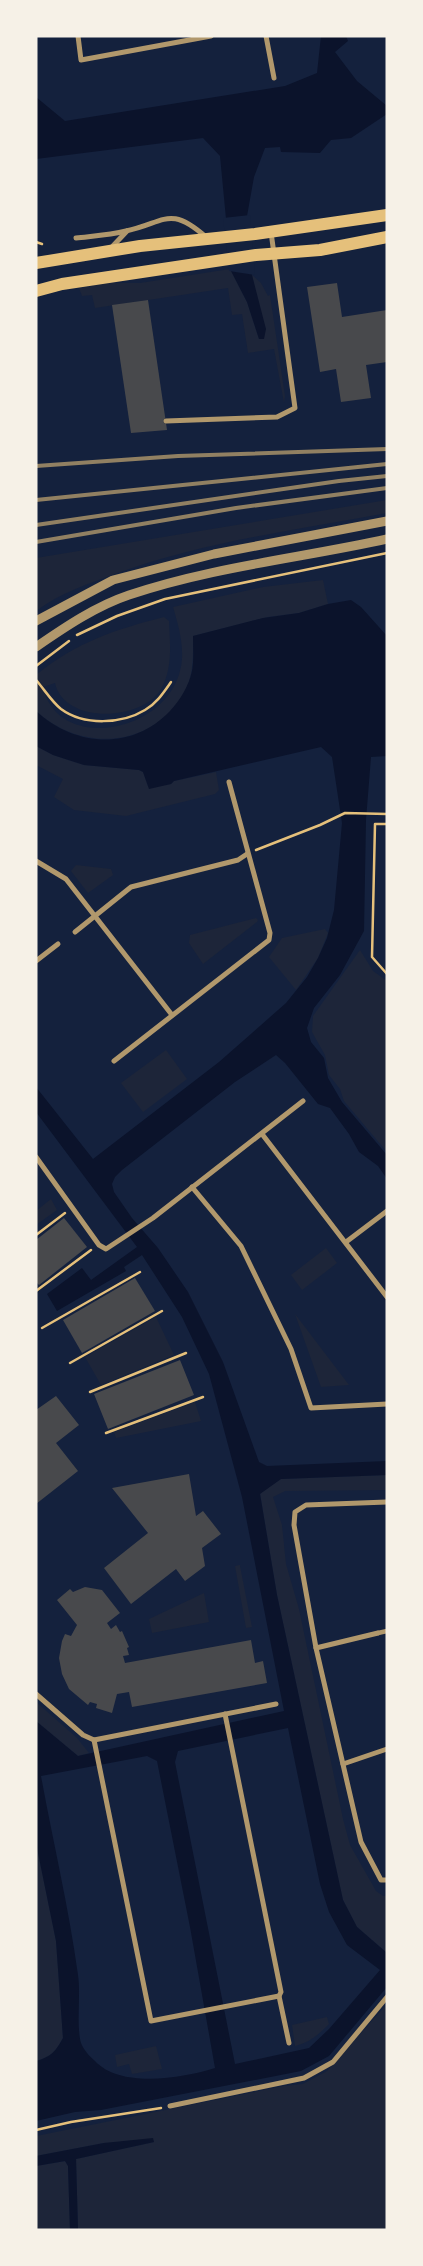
<svg xmlns="http://www.w3.org/2000/svg" width="423" height="2266" font-family="'Roboto Condensed',sans-serif">
<style>
.green{fill:#1d2539}
.water{fill:#0b132b;fill-rule:evenodd}
.pier{fill:#14213d}
.building{fill:#48494c}
.lines{fill:none;stroke-linecap:round;stroke-linejoin:round}
.path{stroke:#e5c07b;stroke-width:2.5}
.pedestrian{stroke:#b1986c;stroke-width:4.5}
.minor{stroke:#b1986c;stroke-width:5}
.tertiary{stroke:#b1986c;stroke-width:9}
.primary{stroke:#e5c07b;stroke-width:12}
.rail{stroke:#918062;stroke-width:4}
</style>
<rect width="100%" height="100%" fill="#14213d"/>
<g class="green">
<path d="M230 269 247 302 259 339H264L252 275 261 283 268 296 270 295 285 396 284 403 274 349 248 353 242 314 232 315 228 288 95 308 92 295 82 296 79 288 108 283H140Z"/>
<path d="M387 500V513C296 530 202 542 115 574 88 584 60 593 36 611V558Z"/>
<path d="M323 580 328 604 299 613 268 617 193 636C193 655 194 672 186 689 156 749 81 753 36 711V675C77 642 114 630 164 617L169 621C170 644 173 668 161 689 143 721 64 725 55 683L43 687C58 756 177 732 182 659 183 641 178 624 173 607L263 587Z"/>
<path d="M36 746 53 755 84 765 139 770 143 772 148 786 171 784 174 781 216 772 219 790 215 794 126 816 74 810 54 797 63 779 36 765Z"/>
<path d="M76 865 111 869 113 875 88 893 71 871Z"/>
<path d="M256 918 258 920 257 922 203 964 189 943 190 935Z"/>
<path d="M325 929 328 933 318 958 296 990 269 957 282 938Z"/>
<path d="M360 950 373 971 387 981V1152L344 1101 340 1089 329 1075 325 1055 312 1032 313 1016Z"/>
<path d="M166 1050 187 1079 143 1112 121 1083Z"/>
<path d="M51 1199 57 1210 36 1225V1211Z"/>
<path d="M326 1248 337 1263 302 1290 291 1275Z"/>
<path d="M295 1314 349 1385 321 1387Z"/>
<path d="M156 1317 174 1355 101 1385 85 1357Z"/>
<path d="M195 1402 201 1421 116 1438 114 1432Z"/>
<path d="M387 1475V1490L285 1491 273 1497 282 1525 286 1564 299 1609 343 1819 350 1845 376 1891 383 1896H387V1953L357 1927 343 1900 277 1595 260 1493 281 1479Z"/>
<path d="M240 1565V1566L252 1627 246 1628 235 1566Z"/>
<path d="M204 1593 209 1622 152 1633 149 1619Z"/>
<path d="M36 1702 77 1738 89 1753 78 1756 36 1721Z"/>
<path d="M36 1843 56 1941 63 2038C56 2051 51 2057 36 2061Z"/>
<path d="M387 2004V2230H78L76 2159 154 2142 104 2143 36 2156V2136L284 2086 303 2084 327 2071Z"/>
<path d="M327 2017 329 2024C319 2034 309 2043 295 2046L292 2025Z"/>
<path d="M156 2046 162 2069 132 2074 129 2064 117 2067 115 2055Z"/>
<path d="M65 2161 68 2166 70 2230H36V2166Z"/>
</g>
<g class="water">
<path d="M321 36H346L348 41 335 52 357 81 387 106V114L351 138 331 140 320 153 281 152 280 147 265 148 254 177 247 216 252 275 266 329 264 339H259L247 302 231 271 220 156 203 138 36 159V97L65 121 285 86 317 73Z"/>
<path d="M351 600 361 607 387 636V756L371 757 366 820 364 931 340 975 314 1008 307 1028 311 1042 324 1058 328 1078 342 1102 387 1155V1179L378 1166 359 1152 349 1134 330 1108 318 1104 285 1063 276 1055 235 1082 122 1170 115 1177 112 1184 114 1192 132 1218 158 1248 188 1292 223 1362 259 1462 267 1466 387 1461V1475L281 1479 260 1494 277 1595 343 1900 357 1927 387 1953V1987L329 2056 301 2071 101 2110 75 2112 36 2121V2061C51 2057 56 2051 63 2038L56 1941 36 1843V1721L78 1756 284 1711 242 1497 209 1374 182 1317 142 1255 124 1267 126 1271 57 1311 47 1294 82 1268 91 1280 137 1247 36 1112V1087L93 1159 219 1062 286 1003 307 977 318 958 327 938 334 910 342 823 332 757 321 747 174 781 171 784 149 789 143 772 139 770 84 765 53 755 36 746V711C75 747 132 751 170 711 180 700 189 686 192 671 194 660 193 648 193 636L263 618 299 613 328 604ZM288 1728 320 1884 329 1912 347 1945 380 1970 329 2029 309 2048 235 2064 175 1762 178 1751ZM147 1756 157 1761 190 1927 215 2068C183 2078 121 2089 95 2061 90 2057 83 2049 81 2043 76 2025 81 1995 78 1975 69 1908 53 1842 41 1776Z"/>
<path d="M153 2138 154 2142 76 2159 78 2230H70L68 2166 65 2161 36 2166V2156L104 2143Z"/>
</g>
<path class="pier" d="M250 215 255 275 229 271 223 218Z"/>
<g class="building">
<path d="M337 283 342 317 387 310V362L366 365 371 398 341 402 336 369 320 372 307 287Z"/>
<path d="M148 300 167 430 131 433 112 305Z"/>
<path d="M64 1218 87 1247 39 1285 36 1282V1240Z"/>
<path d="M135 1278 155 1311 82 1353 63 1320Z"/>
<path d="M180 1360 194 1395 108 1429 94 1394Z"/>
<path d="M56 1396 79 1425 56 1443 78 1471 36 1504V1410Z"/>
<path d="M189 1474 196 1516 203 1511 221 1534 202 1548 205 1566 185 1581 176 1569 131 1604 104 1568 148 1533 112 1488Z"/>
<path d="M85 1587 102 1590 120 1613 107 1623 111 1629 116 1625 120 1632 122 1631 129 1647 127 1648 129 1655 123 1656 125 1663 251 1640 255 1663 263 1661 267 1683 132 1707 129 1692 117 1694 112 1713 96 1708 97 1704 90 1702 88 1705 69 1689 62 1674 59 1658 62 1641 65 1634 71 1636 77 1625 57 1600 70 1589 73 1592Z"/>
</g>
<g class="lines">
<g class="path">
<path d="M36 242 42 244"/>
<path d="M77 635 117 616 165 599 387 553"/>
<path d="M36 666 69 641"/>
<path d="M36 680C44 689 52 702 61 709 84 726 122 724 145 710 157 703 164 692 171 682"/>
<path d="M387 824H375L372 957 387 974"/>
<path d="M256 850 320 825 345 813 387 814"/>
<path d="M36 1235 65 1213"/>
<path d="M36 1291 91 1250"/>
<path d="M42 1328 140 1272"/>
<path d="M70 1363 162 1311"/>
<path d="M90 1392 186 1353"/>
<path d="M106 1433 203 1397"/>
<path d="M36 2130 71 2122 161 2108"/>
</g>
<path class="pedestrian" d="M378 1633 387 1631"/>
<g class="minor">
<path d="M78 36 81 60 211 36"/>
<path d="M266 36 274 78"/>
<path d="M76 238C93 236 110 235 126 231 165 223 169 204 207 238"/>
<path d="M111 248 127 231"/>
<path d="M166 421 277 417 295 408 271 232"/>
<path d="M36 861 66 879 172 1015"/>
<path d="M75 932 131 887 238 860 247 854"/>
<path d="M36 961 58 944"/>
<path d="M114 1061 269 940 270 933 229 782"/>
<path d="M262 1134 387 1297"/>
<path d="M36 1157 99 1245 106 1249 153 1218 303 1101"/>
<path d="M192 1187 241 1246 291 1349 311 1408 387 1404"/>
<path d="M346 1242 387 1211"/>
<path d="M387 1502 306 1505 295 1512 294 1525 316 1648 361 1842 381 1880H387"/>
<path d="M316 1648 378 1633"/>
<path d="M36 1694 83 1735 94 1740 276 1704"/>
<path d="M94 1740 151 2021 279 1996 281 1992 225 1714"/>
<path d="M343 1764 387 1749"/>
<path d="M279 1996 289 2043"/>
<path d="M170 2106 304 2078 333 2062 387 1997"/>
</g>
<g class="tertiary">
<path d="M36 621 113 580 214 554 387 521"/>
<path d="M36 647C65 627 96 606 129 595 212 567 301 558 387 539"/>
</g>
<g class="primary">
<path d="M36 263 140 246 255 234 387 215"/>
<path d="M36 291 62 284 256 255 320 250 387 237"/>
</g>
<g class="rail">
<path d="M36 466 178 456 387 449"/>
<path d="M36 500 387 464"/>
<path d="M36 525 339 481 387 476"/>
<path d="M36 542 236 508 387 488"/>
</g>
</g>
<rect width="423" height="2266" fill="none" stroke="#f6f1e7" stroke-width="75"/>
</svg>
